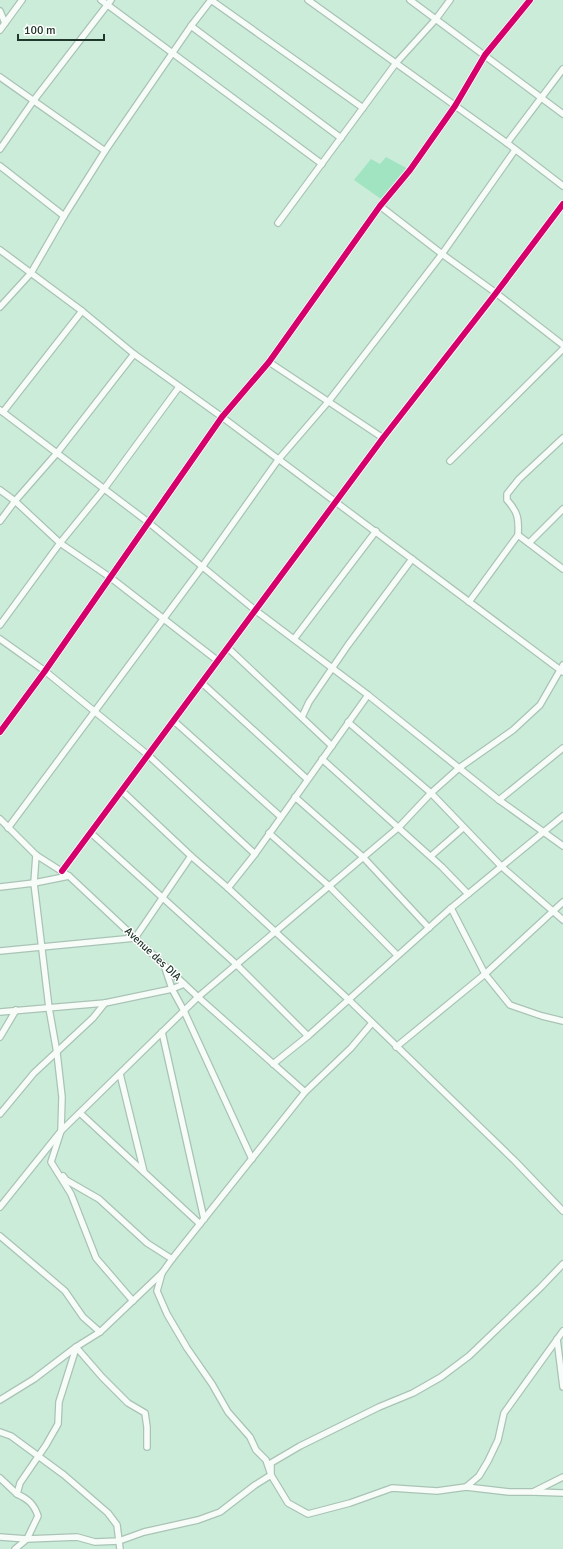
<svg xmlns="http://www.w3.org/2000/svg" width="563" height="1549" font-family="Signika,sans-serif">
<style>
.green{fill:#a1e4c2}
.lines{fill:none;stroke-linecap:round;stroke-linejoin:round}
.minor-casing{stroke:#a9c3b5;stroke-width:8}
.minor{stroke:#f7fcf9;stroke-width:5.5}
.cycleway-casing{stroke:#fff;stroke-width:8}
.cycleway{stroke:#d6006c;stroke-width:6}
.labels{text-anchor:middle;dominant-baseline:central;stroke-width:3;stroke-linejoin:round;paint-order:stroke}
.street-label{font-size:11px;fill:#20372b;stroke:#fff}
</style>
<rect width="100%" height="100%" fill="#ccecda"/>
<path class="green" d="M386 157 410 170 381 199 354 180 371 159 380 164Z"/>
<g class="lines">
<defs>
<g id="minor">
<path d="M101 0 322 164"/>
<path d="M211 0 363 108"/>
<path d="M308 0 507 143 563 186"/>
<path d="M410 0 563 114"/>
<path d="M0 11 5 23"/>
<path d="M191 26 341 138"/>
<path d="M0 30 22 0"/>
<path d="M0 77 105 151"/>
<path d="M507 143 563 69"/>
<path d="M0 149 34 100 111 0"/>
<path d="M0 166 64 216"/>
<path d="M380 206 442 254 496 293 563 345"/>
<path d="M278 223 396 63 436 19 450 0"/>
<path d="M0 250 82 311 134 354 222 417 563 672"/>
<path d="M0 307 31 273 64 216 105 151 191 26 211 0"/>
<path d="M269 362 383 438"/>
<path d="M0 410 148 522 255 610 368 695 499 800 563 846"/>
<path d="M3 412 82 311"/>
<path d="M450 461 563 349"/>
<path d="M0 490 15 501 60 543 111 578 218 661"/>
<path d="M0 521 15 501 57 453 134 354"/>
<path d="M518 535C519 519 518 512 507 500V494L519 479 563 438"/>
<path d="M529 543 563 509"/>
<path d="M469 602 518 535 563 569"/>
<path d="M0 625 60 543 104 489 179 387"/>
<path d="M0 639 45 671 148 755 255 854"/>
<path d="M294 639 376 531"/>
<path d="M228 648 332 746"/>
<path d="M202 683 307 779"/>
<path d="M302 717 309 702 348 645 412 559"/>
<path d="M174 721 281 817"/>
<path d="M348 722 431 793 502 867 563 920"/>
<path d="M0 732 45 671 222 417 269 362 380 206 410 170 455 106 485 55 530 0"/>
<path d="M322 759 442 867 468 894"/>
<path d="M122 791 191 856 228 888 349 1000 515 1161 563 1211"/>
<path d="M295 797 363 857 429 928"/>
<path d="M499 800 563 748"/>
<path d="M0 819 36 855 69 876 198 997 305 1092"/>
<path d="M8 828 202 567 278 460 328 402 442 254 515 150"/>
<path d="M91 833 236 964 308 1036"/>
<path d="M269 833 329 886 397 955"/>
<path d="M36 855 34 883 69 876"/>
<path d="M431 856 463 828"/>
<path d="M62 871 383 438 496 293 563 204"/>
<path d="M0 887 34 883 49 1008 57 1053 62 1097 61 1131 51 1162 71 1194 96 1258 133 1301"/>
<path d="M228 888 255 854 368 695"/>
<path d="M451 908 485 974 510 1005 542 1016 563 1021"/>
<path d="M0 951 135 938 191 856"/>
<path d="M164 965 172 989 184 1011 252 1159"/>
<path d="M0 1012 105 1003 172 989 184 984"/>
<path d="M162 1032 204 1219"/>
<path d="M0 1037 16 1010"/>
<path d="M396 1047 485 974 563 902"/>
<path d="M273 1064 308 1036 451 908 563 816"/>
<path d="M120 1074 144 1172"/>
<path d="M80 1113 200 1224"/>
<path d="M0 1114 34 1073 93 1018 105 1003"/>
<path d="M63 1176 66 1180 99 1199 147 1243 172 1259"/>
<path d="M0 1207 61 1131 198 997 399 827 431 793 459 768 513 730 540 705 563 665"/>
<path d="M0 1236 65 1291 83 1317 100 1332"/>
<path d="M162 1273 157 1291 167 1314 187 1348 212 1384 228 1412 250 1437 256 1450 266 1460 271 1475 288 1503 308 1514 350 1503 392 1488 437 1491 466 1487 479 1476 488 1461 498 1440 504 1413 563 1331"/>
<path d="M557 1339 563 1387"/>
<path d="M76 1347 102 1377 128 1403 145 1413 147 1427V1447"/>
<path d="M0 1400 34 1379 76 1347 100 1332 162 1273 172 1259 305 1092 351 1048 372 1023"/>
<path d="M0 1432 11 1436 64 1475 108 1513 117 1525 120 1549"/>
<path d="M0 1478 17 1494"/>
<path d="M466 1487 509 1492H533L563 1477"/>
<path d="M534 1492 563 1493"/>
<path d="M0 1537 27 1539 77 1537 95 1542 119 1541 144 1532 198 1520 220 1512 255 1485 271 1475V1463L300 1446 379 1407 413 1393 441 1377 469 1356 541 1287 563 1264"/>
<path d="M15 1549 27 1539 38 1516C34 1504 28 1499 17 1494L20 1483 46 1445 58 1424 59 1402 76 1348"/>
</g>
</defs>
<use href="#minor" class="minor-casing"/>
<use href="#minor" class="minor"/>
<defs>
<g id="cycleway">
<path d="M0 732 45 671 222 417 269 362 380 206 410 170 455 106 485 55 530 0"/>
<path d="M62 871 383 438 496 293 563 204"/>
</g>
</defs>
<use href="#cycleway" class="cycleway-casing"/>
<use href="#cycleway" class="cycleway"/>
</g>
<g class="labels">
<g class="street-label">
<text transform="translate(153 954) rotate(43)">Avenue des DIA</text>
</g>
</g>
<path d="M18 34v6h86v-6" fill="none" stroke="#20372b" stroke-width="2"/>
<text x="24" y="34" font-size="12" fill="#20372b" stroke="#ffffff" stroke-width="3" paint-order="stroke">100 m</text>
</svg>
